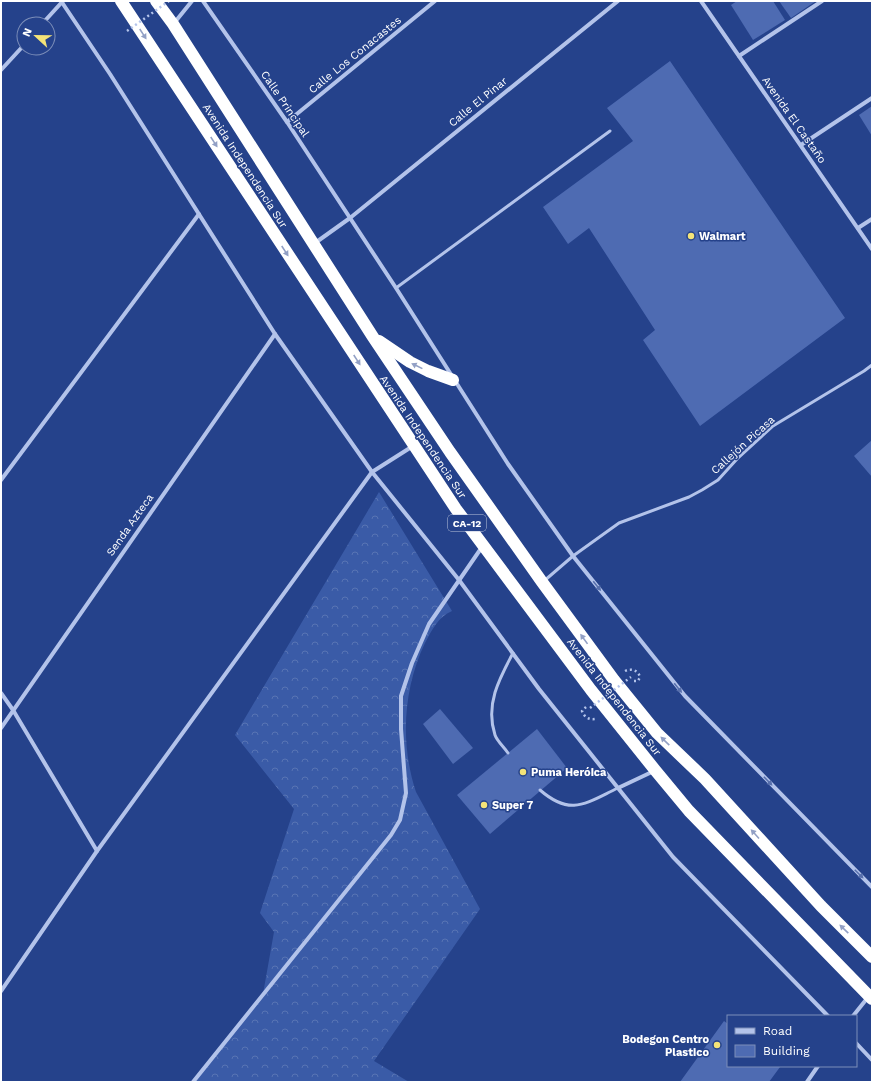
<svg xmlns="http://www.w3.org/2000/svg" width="873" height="1083" font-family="'Work Sans',sans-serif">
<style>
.forest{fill:url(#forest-crowns)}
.building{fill:#4e6bb2}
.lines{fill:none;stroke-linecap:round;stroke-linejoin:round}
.path{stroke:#b3c3ea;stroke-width:2.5;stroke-dasharray:2 3;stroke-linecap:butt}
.lane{stroke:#b3c3ea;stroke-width:3}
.street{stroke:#b3c3ea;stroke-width:4}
.highway{stroke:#fff;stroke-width:12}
.path-bridge{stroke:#b3c3ea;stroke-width:2.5;stroke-dasharray:2 3;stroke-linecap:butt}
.oneway{fill:#92a0c5}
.oneway2{fill:#576fac}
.poi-dot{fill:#f4e378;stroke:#25428b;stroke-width:1.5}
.labels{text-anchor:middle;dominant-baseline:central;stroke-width:3;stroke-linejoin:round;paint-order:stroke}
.shield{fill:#25428b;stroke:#bec6dc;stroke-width:1}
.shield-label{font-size:10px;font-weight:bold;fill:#fff}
.street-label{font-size:11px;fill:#fff;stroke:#25428b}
.poi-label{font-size:11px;font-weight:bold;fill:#fff;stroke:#25428b;text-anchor:start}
</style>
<defs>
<pattern id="forest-crowns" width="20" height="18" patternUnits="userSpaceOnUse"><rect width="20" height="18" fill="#3a5ba7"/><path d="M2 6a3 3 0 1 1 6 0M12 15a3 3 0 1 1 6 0" fill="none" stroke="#5874b4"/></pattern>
</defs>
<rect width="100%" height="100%" fill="#25428b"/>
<path class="forest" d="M379 492 452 611C438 617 432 630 425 643 403 689 400 744 416 792L480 909 374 1061 409 1082H193L263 994 274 932 260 913 294 809 235 735Z"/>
<g class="building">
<path d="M737 1H773L785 20 753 40 731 5Z"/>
<path d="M779 1H816L791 18Z"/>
<path d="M670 61 845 318 700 426 643 340 655 330 589 228 568 244 543 207 633 141 607 108Z"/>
<path d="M872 106V136L859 115Z"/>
<path d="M872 440V477L854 456Z"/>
<path d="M440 709 473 748 453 764 423 724Z"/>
<path d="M537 729 567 768 490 834 457 795Z"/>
<path d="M724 1021 728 1024V1066H778L780 1067 769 1082H680Z"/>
</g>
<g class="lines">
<g class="path">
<path d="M625 671C631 668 638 670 640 677L638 681H634"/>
<path d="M586 707 582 711C584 717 589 720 595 719"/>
</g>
<g class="lane">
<path d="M396 288 610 131"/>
<path d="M544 581 573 556 619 523 689 497 702 490 718 480 737 459 773 426 864 371 872 365"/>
<path d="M508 753C504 747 497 741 495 735 485 705 499 679 513 653"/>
<path d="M540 790C571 817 586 803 618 788"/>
</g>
<g class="street">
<path d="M61 1 110 74 275 334 372 472 459 580 539 689 673 857 828 1016"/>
<path d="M203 1 287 122 396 288 508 464 573 556 685 696 872 887"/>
<path d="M701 1 872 249"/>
<path d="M175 22 192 1"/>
<path d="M42 24 63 1"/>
<path d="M739 56 822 1"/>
<path d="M1 70 24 45"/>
<path d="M287 122 435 1"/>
<path d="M801 145 872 98"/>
<path d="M858 228 872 219"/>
<path d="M315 243 350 218 618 1"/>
<path d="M1 480 199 214"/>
<path d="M1 693 13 710 97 851"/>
<path d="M1 728 275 334"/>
<path d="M618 788 654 771"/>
<path d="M1 991 97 851 372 472 413 446"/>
<path d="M853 1016 869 996"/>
<path d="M856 1043 872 1060"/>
<path d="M193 1082 391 835 400 820 406 793 401 729V696L412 663 429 624 482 547"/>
<path d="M807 1082 818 1066"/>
</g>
<g class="highway">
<path d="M121 1 456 509 591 690 655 770 689 811 872 999"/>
<path d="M156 1 173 24 373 337 450 452 542 582 614 680 657 733 705 779 821 906 872 957"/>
<path d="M379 341 410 362 428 371 453 380"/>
</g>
<g class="path-bridge">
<path d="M127 31 169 1"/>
<path d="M590 708 631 677"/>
</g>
</g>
<defs><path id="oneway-solid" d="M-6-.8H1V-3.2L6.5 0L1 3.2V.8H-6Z"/></defs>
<g class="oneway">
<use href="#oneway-solid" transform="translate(143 34) rotate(57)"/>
<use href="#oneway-solid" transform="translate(214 142) rotate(57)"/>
<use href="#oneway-solid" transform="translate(285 251) rotate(57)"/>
<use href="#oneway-solid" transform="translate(357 360) rotate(57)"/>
<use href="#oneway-solid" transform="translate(417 366) rotate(-154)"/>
<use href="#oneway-solid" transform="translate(584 639) rotate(-126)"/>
<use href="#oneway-solid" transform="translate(665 741) rotate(-136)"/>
<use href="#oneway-solid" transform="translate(755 834) rotate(-132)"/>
<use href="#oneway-solid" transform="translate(844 929) rotate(-136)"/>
</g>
<g class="oneway2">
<use href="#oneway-solid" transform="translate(597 586) rotate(51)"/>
<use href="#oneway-solid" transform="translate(678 688) rotate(51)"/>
<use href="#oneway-solid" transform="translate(768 781) rotate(46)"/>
<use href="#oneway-solid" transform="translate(859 874) rotate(45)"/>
</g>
<g class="poi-dot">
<circle cx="691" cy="236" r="4"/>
<circle cx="523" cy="772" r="4"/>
<circle cx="484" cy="805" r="4"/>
<circle cx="717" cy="1045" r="4"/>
</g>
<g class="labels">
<rect class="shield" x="448" y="515" width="38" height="16" rx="3"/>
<g class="shield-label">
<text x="467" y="523">CA-12</text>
</g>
<g class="street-label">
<text transform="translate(355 55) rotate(-39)">Calle Los Conacastes</text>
<text transform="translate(478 102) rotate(-39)">Calle El Pinar</text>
<text transform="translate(285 104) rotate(56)">Calle Principal</text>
<text transform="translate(794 120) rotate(55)">Avenida El Castaño</text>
<text transform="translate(245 166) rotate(57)">Avenida Independencia Sur</text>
<text transform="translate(423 437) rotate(56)">Avenida Independencia Sur</text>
<text transform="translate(743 445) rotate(-42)">Callejón Picasa</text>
<text transform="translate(130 525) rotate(-55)">Senda Azteca</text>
<text transform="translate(614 697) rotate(52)">Avenida Independencia Sur</text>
</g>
<g class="poi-label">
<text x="699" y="236">Walmart</text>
<text x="531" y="772">Puma Heróica</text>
<text x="492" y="805">Super 7</text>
<text x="709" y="1039" text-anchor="end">Bodegon Centro<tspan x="709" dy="13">Plastico</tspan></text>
</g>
</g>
<rect width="873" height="1083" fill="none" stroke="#ffffff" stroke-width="4"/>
<rect x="727" y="1015" width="130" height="52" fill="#25428b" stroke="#7c8eb9"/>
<rect x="735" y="1028" width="20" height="6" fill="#b3c3ea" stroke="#7c8eb9"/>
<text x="763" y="1035" font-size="12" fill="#ffffff">Road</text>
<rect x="735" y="1045" width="20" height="12" fill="#4e6bb2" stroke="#7c8eb9"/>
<text x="763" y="1055" font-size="12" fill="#ffffff">Building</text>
<g transform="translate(36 36) rotate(292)"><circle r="19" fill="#25428b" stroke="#7c8eb9"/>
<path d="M0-3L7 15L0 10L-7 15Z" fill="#f4e378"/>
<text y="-6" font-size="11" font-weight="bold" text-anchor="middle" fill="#ffffff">N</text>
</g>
</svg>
